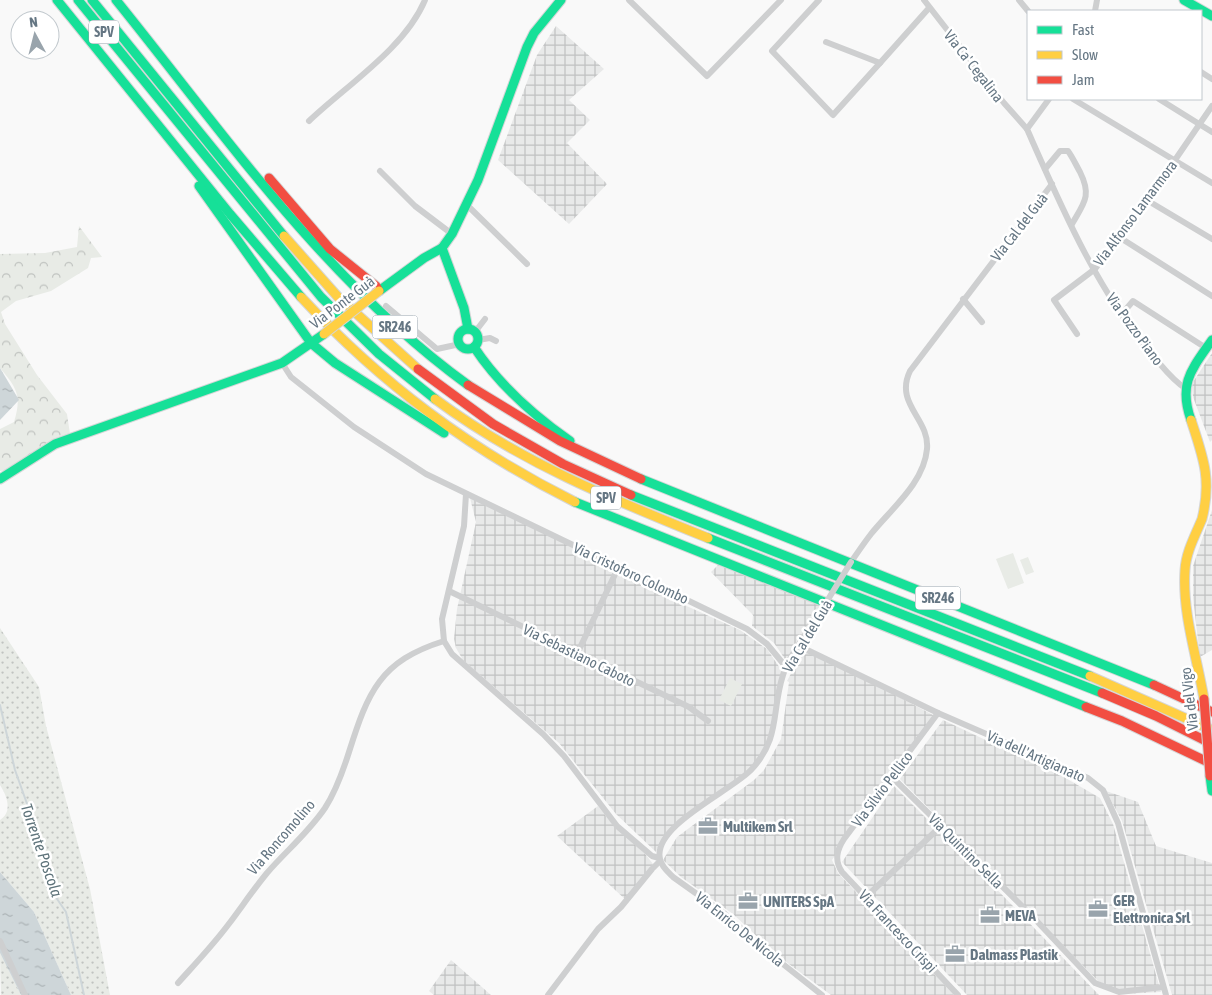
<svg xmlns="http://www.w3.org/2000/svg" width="1212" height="995" font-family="'Asap Condensed',sans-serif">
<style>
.industrial{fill:url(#industrial-grid)}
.grass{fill:url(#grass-dots)}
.forest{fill:url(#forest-crowns)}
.park{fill:#e8ebe6}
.water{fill:url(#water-ripples)}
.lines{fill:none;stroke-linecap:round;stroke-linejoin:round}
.stream{stroke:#ced6d9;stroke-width:2}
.fast-casing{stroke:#d5d6d7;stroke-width:11}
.slow-casing{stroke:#d5d6d7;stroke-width:11}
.jam-casing{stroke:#d5d6d7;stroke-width:11}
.street{stroke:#cecfd0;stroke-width:6}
.fast{stroke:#16e098;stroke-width:9}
.slow{stroke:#ffcf43;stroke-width:9}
.jam{stroke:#f24e42;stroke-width:9}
.slow-bridge-casing{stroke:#d5d6d7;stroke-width:11;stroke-linecap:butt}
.jam-bridge-casing{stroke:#d5d6d7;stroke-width:11;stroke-linecap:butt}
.street-bridge{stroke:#cecfd0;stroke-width:6}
.slow-bridge{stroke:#ffcf43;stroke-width:9}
.jam-bridge{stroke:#f24e42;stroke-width:9}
.labels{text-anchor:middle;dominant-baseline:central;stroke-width:5;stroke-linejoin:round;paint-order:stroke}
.shield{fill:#fff;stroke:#939fa8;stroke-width:1}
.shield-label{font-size:14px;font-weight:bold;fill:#657683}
.street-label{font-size:15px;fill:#657683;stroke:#fff}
.poi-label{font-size:15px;font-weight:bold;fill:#657683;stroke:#fff;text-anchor:start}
.water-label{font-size:16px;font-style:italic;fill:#60757c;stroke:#fff}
</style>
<defs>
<pattern id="industrial-grid" width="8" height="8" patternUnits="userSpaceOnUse" patternTransform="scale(1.25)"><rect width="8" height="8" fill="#e8e9e9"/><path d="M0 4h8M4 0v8" fill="none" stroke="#c0c1c2"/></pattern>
<pattern id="grass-dots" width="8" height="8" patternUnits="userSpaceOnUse" patternTransform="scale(1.25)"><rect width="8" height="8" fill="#e8ebe6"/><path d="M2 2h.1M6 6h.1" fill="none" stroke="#c0c3c0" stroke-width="1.8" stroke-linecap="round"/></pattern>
<pattern id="forest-crowns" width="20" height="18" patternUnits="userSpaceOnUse" patternTransform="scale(1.25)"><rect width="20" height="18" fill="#e8ebe6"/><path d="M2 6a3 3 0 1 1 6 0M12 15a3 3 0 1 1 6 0" fill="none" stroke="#c0c3c0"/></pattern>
<pattern id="water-ripples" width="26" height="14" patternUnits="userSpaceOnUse" patternTransform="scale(1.25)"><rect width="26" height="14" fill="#ced6d9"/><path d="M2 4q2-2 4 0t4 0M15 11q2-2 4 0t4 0" fill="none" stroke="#abb2b5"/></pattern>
</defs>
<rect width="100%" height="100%" fill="#f9f9f9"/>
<g class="industrial">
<path d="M556 26 604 69 569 100 590 120 567 143 607 184 569 224 498 160 537 55Z"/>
<path d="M1212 353V440L1210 442 1193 397 1192 387 1193 382Z"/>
<path d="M469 494 671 599 740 630 767 649 782 671 771 737 756 764 693 812 661 841 656 852 616 814 559 743 463 660 456 648 454 639 457 609 476 522Z"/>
<path d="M1212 510V650L1200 657 1193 598V566Z"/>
<path d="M718 565 825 603 800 645 935 716 872 800 832 860 838 873 954 995H831L778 956 733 914 681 877 663 860 677 837 754 780 764 770 781 739 789 682 787 681 796 664 799 646 787 662 774 643 752 626 753 615 711 572Z"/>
<path d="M943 720 1062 776 1100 798 1113 824 1161 992 1124 994 1098 981 900 779Z"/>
<path d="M894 786 981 873 1099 995H967L842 862Z"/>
<path d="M1106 791 1138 802 1156 846 1212 863V995H1172L1122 821Z"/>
<path d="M598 806 609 820 646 855 653 864 628 902 557 836Z"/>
<path d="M451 960 491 995H434L429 991Z"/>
</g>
<g class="grass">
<path d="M0 628 39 687 46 726 90 889 110 995H71L34 912 0 872V820C13 812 7 796 0 785Z"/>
<path d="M0 953 21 995H1Z"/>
</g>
<path class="forest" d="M79 226 102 257 91 258 88 268 51 291 16 301 1 312 5 324 37 375 67 414 70 434 8 470 0 471V429L14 422C22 396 17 388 0 368V254L45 253 77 247Z"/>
<g class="park">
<path d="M1013 553 1024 583 1008 589 996 559Z"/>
<path d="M1028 557 1034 572 1026 575 1020 560Z"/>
<path d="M730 678 742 684 731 706 719 700Z"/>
</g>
<g class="water">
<path d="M0 368 19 400 0 420Z"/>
<path d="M0 872 34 912 71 995H21L0 953Z"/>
</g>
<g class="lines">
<path class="stream" d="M0 705 15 770 36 829 55 896 66 912 84 995"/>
<defs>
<g id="fast">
<path d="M57 0 230 214 301 297"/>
<path d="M78 0 321 297 379 354 435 399"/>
<path d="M92 0 284 236"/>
<path d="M116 0C225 135 326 282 468 385"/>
<path d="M1184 0 1212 16"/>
<path d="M199 186 311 343 335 363 444 433"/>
<path d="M442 248 464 308 468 329"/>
<path d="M379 291 424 258 442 248 452 234 478 180 527 47 534 33 561 0"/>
<circle cx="468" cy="339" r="10"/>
<path d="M474 347C499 385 533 415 570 441"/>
<path d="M1191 420C1178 383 1192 369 1212 340"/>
<path d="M0 479 55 444 282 363 324 334"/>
<path d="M641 479 1154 685"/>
<path d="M631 495 1090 676"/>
<path d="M575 502 1086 707"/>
<path d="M708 538 1102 693"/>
<path d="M1210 776 1212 791"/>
</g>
<g id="slow">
<path d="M284 236 338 297 418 369"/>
<path d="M301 297C382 384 469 449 575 502"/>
<path d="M435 399C520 462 611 499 708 538"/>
<path d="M1191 420C1203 457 1212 479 1202 519 1195 536 1186 552 1185 570 1182 613 1197 657 1204 699"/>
<path d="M1090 676 1212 730"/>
</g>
<g id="jam">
<path d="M269 178 330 249 376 286 379 291"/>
<path d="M418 369 493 424 563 464 631 495"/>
<path d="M468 385 560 441 641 479"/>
<path d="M1154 685 1212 712"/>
<path d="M1102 693 1156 716 1212 744"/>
<path d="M1086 707 1122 721 1212 764"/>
</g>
</defs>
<use href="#fast" class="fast-casing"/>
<use href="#slow" class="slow-casing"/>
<use href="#jam" class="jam-casing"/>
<g class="street">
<path d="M629 0 707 76 781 0"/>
<path d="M819 0 772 51 833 115 880 63"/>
<path d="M924 0 1004 103 1027 129"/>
<path d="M1019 0 1028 11"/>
<path d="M1095 11 1097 0"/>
<path d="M826 42 880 63 929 8"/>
<path d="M1201 72 1212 79"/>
<path d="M1049 99 1027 129C1061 206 1097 291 1153 356 1163 367 1172 380 1185 388"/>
<path d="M1073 99 1212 183"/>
<path d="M1159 99 1212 132"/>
<path d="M309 121C347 85 405 48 425 0"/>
<path d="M1045 169 1060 151H1068C1073 158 1076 165 1080 172 1092 196 1084 203 1072 224"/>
<path d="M380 171 415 206 452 234"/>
<path d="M1145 199 1212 239"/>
<path d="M467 205 527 264"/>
<path d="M1119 237 1212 296"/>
<path d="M963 299 982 322"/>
<path d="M386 306 437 349 460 344"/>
<path d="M1121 315 1133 301 1206 348"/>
<path d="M475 332 485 319"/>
<path d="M1077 334 1054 300 1095 269 1175 160 1212 106"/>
<path d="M478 340 490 338 496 341"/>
<path d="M282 363 291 377 354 427 426 474 747 629 767 644 786 667"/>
<path d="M466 494 464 526 442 619 444 641 452 654 543 734 564 756 617 826 652 856 659 858"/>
<path d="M851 562C858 552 864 543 871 534 891 509 924 483 927 449 930 419 894 404 910 371L1052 184"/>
<path d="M449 591 689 707 708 721"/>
<path d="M799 646 938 713 1088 778 1103 790 1118 823 1166 995"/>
<path d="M577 654 618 568"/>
<path d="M938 713 844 839C837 850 834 860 842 872L958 995"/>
<path d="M892 777 1032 916 1095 983 1119 992 1163 987"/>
<path d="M866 897 940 827"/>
<path d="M0 941 25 995"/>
<path d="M178 983C195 964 213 945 228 925 241 908 253 890 267 873 286 851 308 833 325 808 336 791 343 771 349 752 368 692 380 661 444 641"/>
<path d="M548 995 598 929 621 907 652 869 660 861"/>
<path d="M822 995 764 949 725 914 673 877C668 872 661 866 660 859 652 826 731 791 751 770 781 738 771 712 783 675 790 653 812 627 824 606"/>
</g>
<use href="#fast" class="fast"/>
<use href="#slow" class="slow"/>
<use href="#jam" class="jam"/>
<defs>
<path id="slow-bridge" d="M324 334 379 291"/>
<path id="jam-bridge" d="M1204 699 1210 776"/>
</defs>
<use href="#slow-bridge" class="slow-bridge-casing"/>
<use href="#jam-bridge" class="jam-bridge-casing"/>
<path class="street-bridge" d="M824 606 851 562"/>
<use href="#slow-bridge" class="slow-bridge"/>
<use href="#jam-bridge" class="jam-bridge"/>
</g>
<defs>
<symbol id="office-bare" viewBox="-9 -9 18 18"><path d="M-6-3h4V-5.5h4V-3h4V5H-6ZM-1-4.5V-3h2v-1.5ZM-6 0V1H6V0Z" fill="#99a4ac" stroke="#fff" stroke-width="2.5" paint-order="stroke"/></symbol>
</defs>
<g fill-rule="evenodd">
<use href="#office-bare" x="694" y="812" width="28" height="28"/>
<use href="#office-bare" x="734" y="887" width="28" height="28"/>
<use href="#office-bare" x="1084" y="895" width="28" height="28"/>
<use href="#office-bare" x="976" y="901" width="28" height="28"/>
<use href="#office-bare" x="941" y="940" width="28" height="28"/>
</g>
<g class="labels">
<g class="shield">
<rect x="89" y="20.5" width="30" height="23" rx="4"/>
<rect x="372.5" y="315.5" width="45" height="23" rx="4"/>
<rect x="591" y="486.5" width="30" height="23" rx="4"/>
<rect x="915.5" y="586.5" width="45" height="23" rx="4"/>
</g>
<g class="shield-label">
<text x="104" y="32">SPV</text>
<text x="395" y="327">SR246</text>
<text x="606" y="498">SPV</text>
<text x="938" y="598">SR246</text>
</g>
<g class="street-label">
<text transform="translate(974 66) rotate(52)">Via Ca' Cegalina</text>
<text transform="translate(1135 213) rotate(-53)">Via Alfonso Lamarmora</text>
<text transform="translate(1019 227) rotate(-52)">Via Cal del Guà</text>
<text transform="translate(342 302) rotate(-37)">Via Ponte Guà</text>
<text transform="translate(1135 329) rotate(54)">Via Pozzo Piano</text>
<text transform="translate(631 573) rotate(25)">Via Cristoforo Colombo</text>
<text transform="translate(807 636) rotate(-59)">Via Cal del Guà</text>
<text transform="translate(579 655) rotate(26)">Via Sebastiano Caboto</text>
<text transform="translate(1189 699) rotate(-97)">Via del Vigo</text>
<text transform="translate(1036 756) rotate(24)">Via dell'Artigianato</text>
<text transform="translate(882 789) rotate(-53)">Via Silvio Pellico</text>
<text transform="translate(281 837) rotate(-49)">Via Roncomolino</text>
<text transform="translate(966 851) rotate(45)">Via Quintino Sella</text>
<text transform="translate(740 929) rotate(39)">Via Enrico De Nicola</text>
<text transform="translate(898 931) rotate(47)">Via Francesco Crispi</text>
</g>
<g class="poi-label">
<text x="723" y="826">Multikem Srl</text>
<text x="1113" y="900">GER<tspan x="1113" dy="17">Elettronica Srl</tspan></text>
<text x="763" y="901">UNITERS SpA</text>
<text x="1005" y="915">MEVA</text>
<text x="970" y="954">Dalmass Plastik</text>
</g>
<g class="water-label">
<text transform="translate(42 850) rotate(71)">Torrente Poscola</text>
</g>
</g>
<rect x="1027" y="10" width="175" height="90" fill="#ffffff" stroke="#c1c8cd"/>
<rect x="1037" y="26" width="25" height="8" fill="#16e098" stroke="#c1c8cd"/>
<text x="1072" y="35" font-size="15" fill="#657683">Fast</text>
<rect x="1037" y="51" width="25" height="8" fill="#ffcf43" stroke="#c1c8cd"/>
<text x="1072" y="60" font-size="15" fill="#657683">Slow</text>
<rect x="1037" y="76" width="25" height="8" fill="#f24e42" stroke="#c1c8cd"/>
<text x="1072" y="85" font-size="15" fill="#657683">Jam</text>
<g transform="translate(35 35) rotate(353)"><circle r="24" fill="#ffffff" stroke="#c1c8cd"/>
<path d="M0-4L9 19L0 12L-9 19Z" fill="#99a4ac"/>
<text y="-8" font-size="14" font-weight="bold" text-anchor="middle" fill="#657683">N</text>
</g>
</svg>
